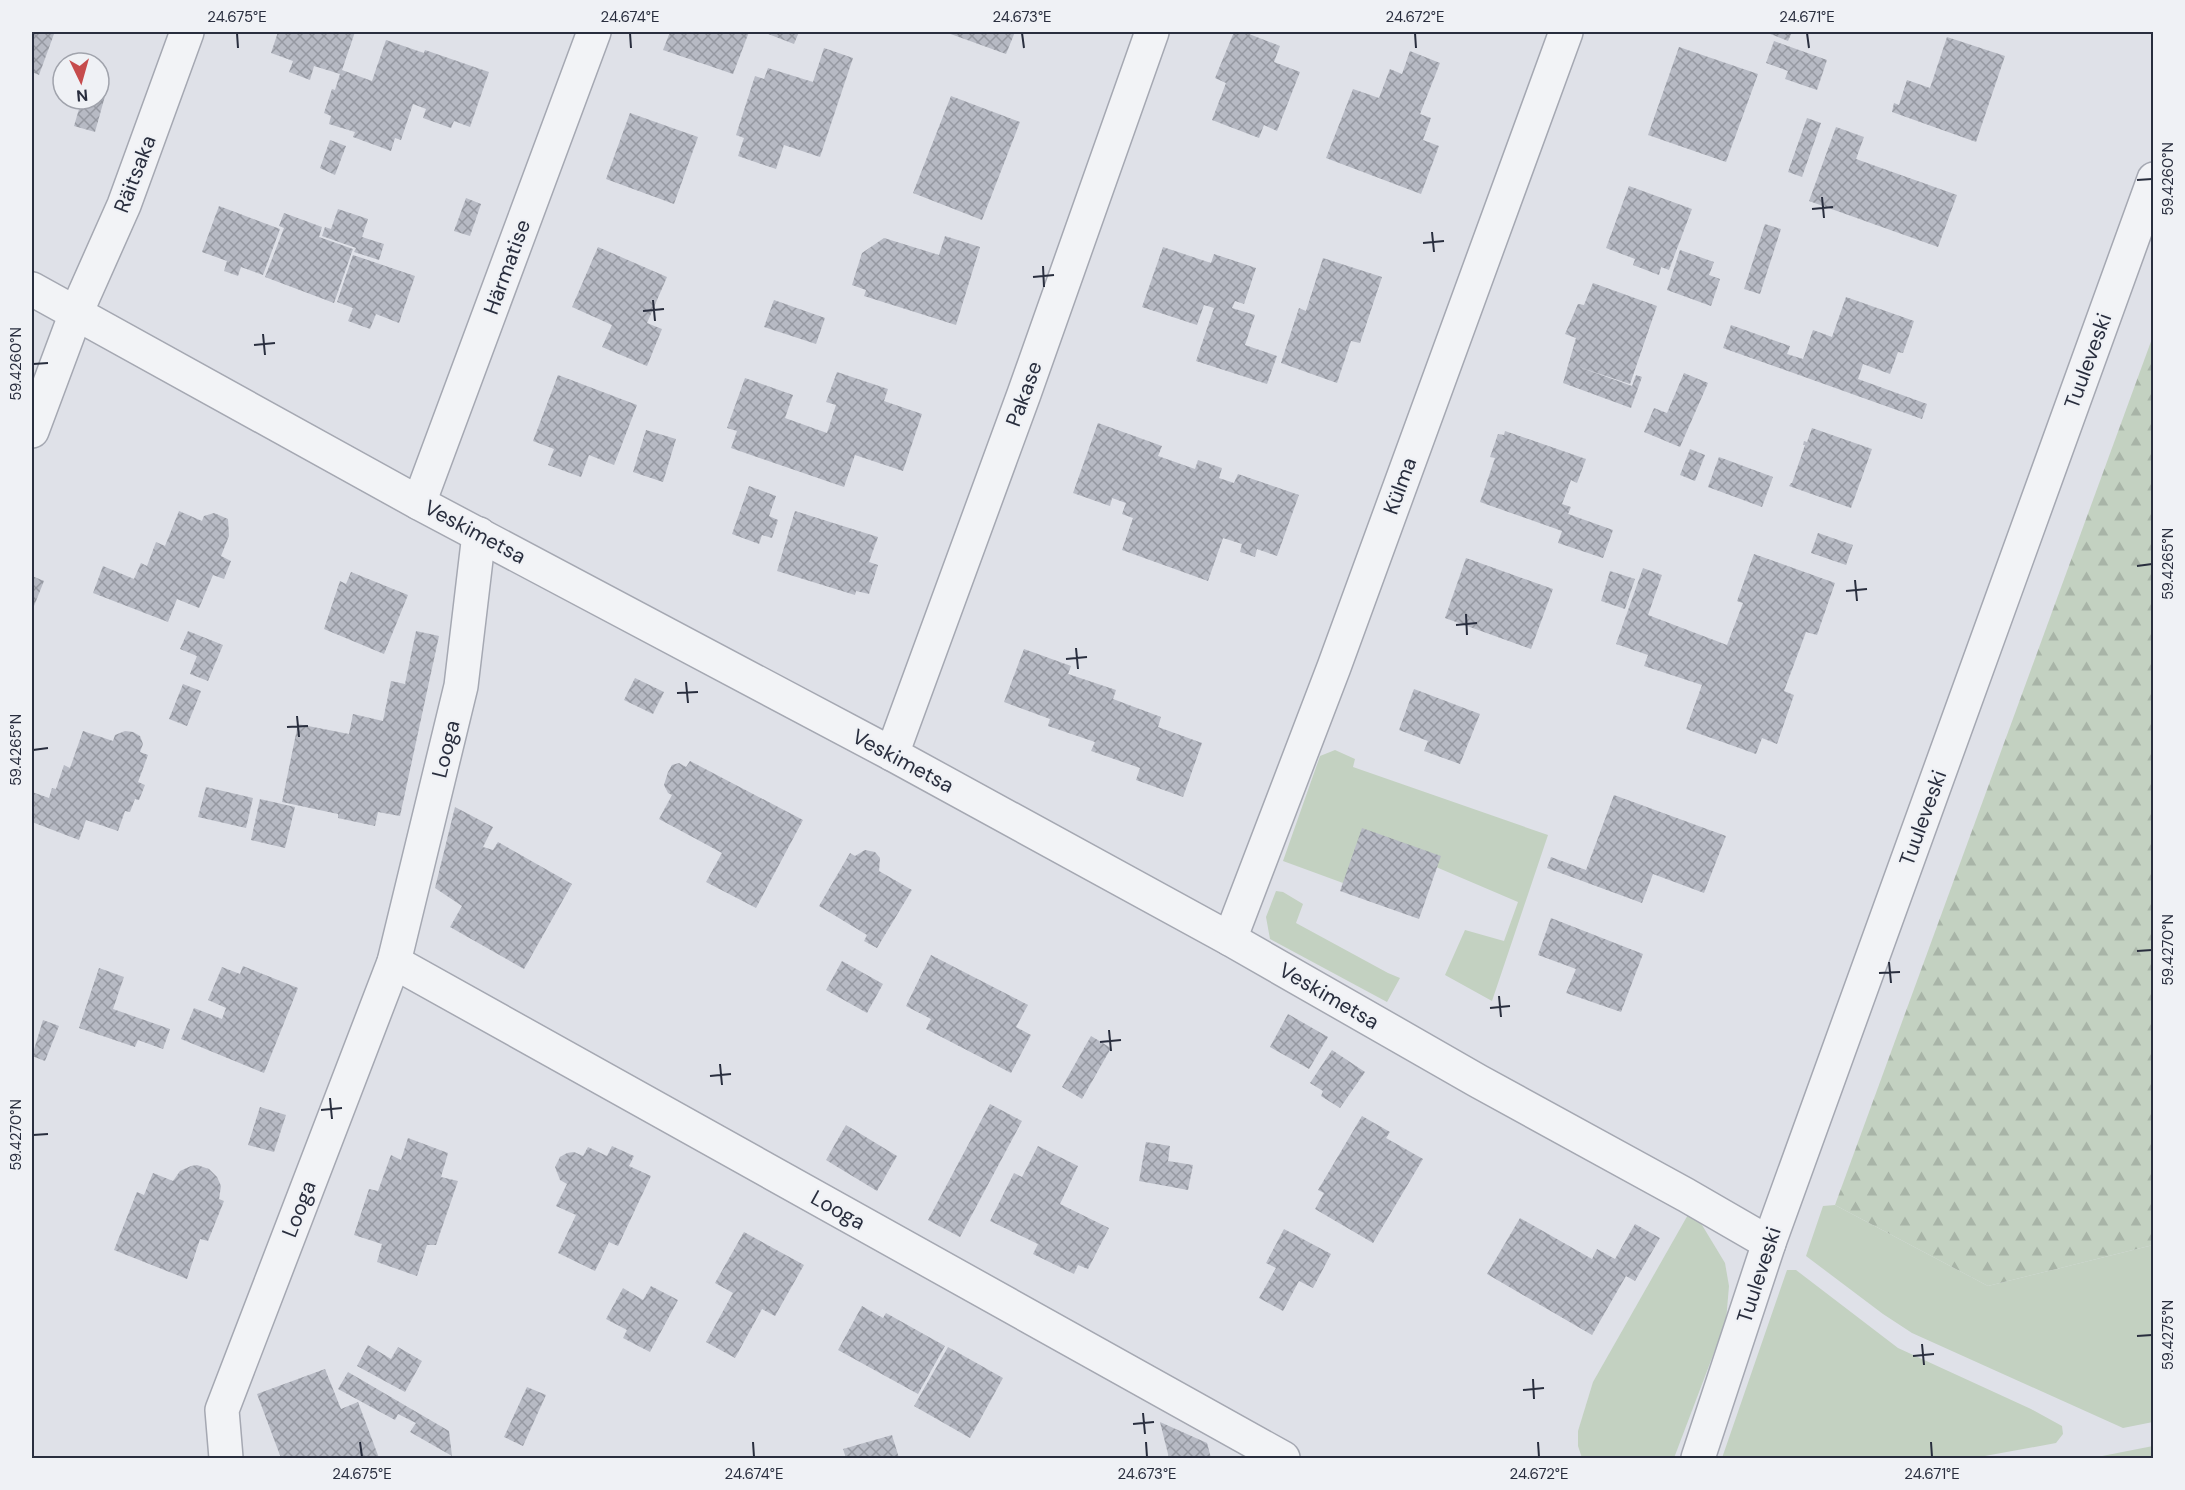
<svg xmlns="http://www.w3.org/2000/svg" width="2185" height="1490" font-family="'DM Sans',sans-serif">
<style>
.grass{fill:#c3d1c1}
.forest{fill:url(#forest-firs)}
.building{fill:url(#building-cross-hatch)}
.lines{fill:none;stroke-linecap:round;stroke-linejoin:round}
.minor-casing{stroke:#a5a8b2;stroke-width:36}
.minor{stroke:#f2f3f6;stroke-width:33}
.ticks{fill:none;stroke:#292e3e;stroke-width:2}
.labels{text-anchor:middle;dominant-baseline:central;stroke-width:4.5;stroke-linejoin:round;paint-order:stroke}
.street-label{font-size:21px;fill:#292e3e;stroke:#eff1f5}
.neatline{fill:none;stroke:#292e3e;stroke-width:2}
.ticks-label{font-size:15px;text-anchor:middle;fill:#292e3e}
</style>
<defs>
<pattern id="forest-firs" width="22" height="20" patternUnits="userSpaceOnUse" patternTransform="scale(1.5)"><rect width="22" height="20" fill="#c3d1c1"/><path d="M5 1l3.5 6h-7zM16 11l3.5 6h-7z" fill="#a8b4a7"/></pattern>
<pattern id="building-cross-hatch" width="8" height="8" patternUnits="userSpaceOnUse" patternTransform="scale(1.5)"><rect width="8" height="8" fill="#b7bac4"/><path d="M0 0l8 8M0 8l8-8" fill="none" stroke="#9598a1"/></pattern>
</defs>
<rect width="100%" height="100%" fill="#dfe1e8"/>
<g class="grass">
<path d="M1335 750 1355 759 1353 767 1548 835 1492 1001 1445 975 1465 930 1504 941 1518 902 1436 867 1343 883 1283 861 1320 756Z"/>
<path d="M1276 891 1283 892 1303 904 1296 923 1388 973 1400 978 1387 1002 1270 939 1266 917Z"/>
<path d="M1835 1205 1988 1286 2153 1245V1422L2123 1428 1912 1333 1883 1314 1806 1256 1823 1206Z"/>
<path d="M1689 1213 1699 1220 1725 1263 1729 1286 1726 1321 1674 1458H1582L1578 1446V1431L1593 1382Z"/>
<path d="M1787 1270H1796L1898 1348 2031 1409 2062 1426 2063 1434 2056 1443 1974 1458H1722Z"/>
<path d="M2153 1446V1458H2092Z"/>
</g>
<path class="forest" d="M2153 336V1245L1988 1286 1835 1205Z"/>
<g class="building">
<path d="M32 32H46L54 34 39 75 32 72Z"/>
<path d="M278 32H355L342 70 372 81 386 40 424 53 425 50 489 72 470 127 454 121 451 128 423 118 426 109 413 104 401 140 395 138 391 151 353 137 355 132 329 124 331 116 324 113 332 89 335 90 340 74 314 66 310 80 289 72 293 61 271 53Z"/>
<path d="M670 32H749L733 74 663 50Z"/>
<path d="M763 32H799L794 44Z"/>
<path d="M945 32H1015L1006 54Z"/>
<path d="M1234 32H1244L1280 46 1274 62 1300 72 1277 131 1264 125 1259 138 1212 120 1226 83 1215 78Z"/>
<path d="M1765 32H1792L1788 41Z"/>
<path d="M1947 37 2005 56 1976 142 1892 112 1894 103 1899 105 1907 80 1930 88Z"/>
<path d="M1774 41 1827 60 1817 90 1785 79 1788 71 1766 63Z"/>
<path d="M1679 47 1758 74 1726 162 1648 135Z"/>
<path d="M824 48 853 58 820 157 784 145 776 169 738 156 744 138 736 135 755 76 764 79 768 68 813 82Z"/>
<path d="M1410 51 1440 63 1420 114 1431 118 1423 140 1439 146 1421 194 1326 158 1353 89 1379 98 1390 69 1402 74Z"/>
<path d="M99 87 107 89 95 132 74 126 82 99H99Z"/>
<path d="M951 96 1020 122 982 220 913 193Z"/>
<path d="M630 113 698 137 674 204 606 179Z"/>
<path d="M1807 118 1821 123 1802 177 1788 172Z"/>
<path d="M1836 127 1864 137 1856 159 1957 195 1938 247 1809 201Z"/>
<path d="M330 140 346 146 335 175 320 168Z"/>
<path d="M1629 186 1692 209 1669 270 1661 267 1659 275 1633 265 1635 259 1606 248Z"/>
<path d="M466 198 481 204 470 236 454 231Z"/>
<path d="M219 206 280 229 263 275 241 267 238 276 224 271 227 261 202 252Z"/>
<path d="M338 209 368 219 362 237 384 244 379 260 354 252 356 248 322 236 325 227 331 229Z"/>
<path d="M284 213 322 227 319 237 353 249 334 303 265 277 284 228 279 226Z"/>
<path d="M1765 224 1781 229 1760 294 1744 289Z"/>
<path d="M945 236 980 247 956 325 864 296 866 290 852 285 862 253 884 238 939 255Z"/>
<path d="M598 247 667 277 647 323 662 329 647 366 602 347 612 325 572 307Z"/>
<path d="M1163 247 1211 263 1214 254 1256 268 1244 304 1235 301 1232 308 1255 315 1245 345 1277 356 1267 384 1196 361 1214 308 1204 305 1197 325 1142 307Z"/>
<path d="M1680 250 1714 262 1709 275 1720 279 1711 306 1667 290Z"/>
<path d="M353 255 415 276 399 323 376 314 370 329 348 321 353 308 337 302Z"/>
<path d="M1323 258 1382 277 1360 343 1351 341 1337 383 1281 363 1299 308 1306 311Z"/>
<path d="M1593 283 1657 306 1630 384 1576 366 1632 386 1636 375 1642 377 1631 408 1563 383 1576 338 1565 334 1578 304 1584 305Z"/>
<path d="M1846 297 1914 321 1903 353 1898 352 1890 374 1863 364 1858 379 1927 404 1922 419 1723 348 1731 325 1790 346 1787 354 1803 359 1813 330 1832 337Z"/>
<path d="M774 300 825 318 816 344 764 327Z"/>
<path d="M837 372 888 389 884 401 922 414 903 471 855 455 844 487 731 448 737 431 727 428 745 378 793 395 785 418 827 433 836 405 826 402Z"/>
<path d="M1684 373 1708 383 1680 447 1644 432 1654 408 1667 413Z"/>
<path d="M558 375 637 405 614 465 589 455 581 477 548 465 554 449 533 441Z"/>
<path d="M1098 423 1162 446 1158 456 1195 469 1198 460 1222 468 1219 478 1234 483 1238 474 1299 495 1277 556 1257 549 1255 557 1240 552 1242 544 1223 538 1208 581 1122 550 1133 518 1122 514 1126 503 1112 498 1110 506 1073 493Z"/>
<path d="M1812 428 1872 449 1851 508 1789 486 1791 483H1792L1805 445H1803L1804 441 1807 442Z"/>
<path d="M646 430 676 439 663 482 633 472Z"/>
<path d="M1505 431 1586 459 1577 483 1571 480 1562 504 1571 507 1568 514 1613 530 1603 558 1558 543 1562 531 1480 502 1495 458 1490 457 1498 434 1504 435Z"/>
<path d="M1690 449 1705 455 1695 481 1680 475Z"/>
<path d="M1719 457 1773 477 1762 507 1708 487Z"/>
<path d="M749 486 776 496 769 516 778 520 772 538 762 535 759 544 732 534Z"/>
<path d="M179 511 202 521 204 516 214 513 228 519 229 536 221 556 231 561 224 579 213 575 199 608 177 599 168 622 93 593 103 566 134 579 141 563 147 566 156 542 165 546Z"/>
<path d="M795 511 878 537 869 562 878 565 869 594 856 591 855 595 777 571Z"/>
<path d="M1818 533 1853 545 1846 565 1811 553Z"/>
<path d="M1754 554 1835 583 1817 635 1806 632 1793 667 1784 691 1794 695 1777 744 1762 738 1756 754 1686 729 1702 685 1644 666 1648 655 1616 644 1643 568 1662 575 1648 615 1727 645 1743 603 1737 601Z"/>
<path d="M1466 558 1553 589 1531 649 1445 618Z"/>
<path d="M1610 571 1635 579 1625 609 1601 601Z"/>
<path d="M351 572 408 595 384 654 324 629 340 581 346 584Z"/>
<path d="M32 576 44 581 34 606 32 605Z"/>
<path d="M188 631 223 645 208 681 190 674 197 656 180 649Z"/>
<path d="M416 631 439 636 400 816 378 812 375 826 338 818V814L282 802 298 724 349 734 353 714 383 721 391 681 405 684Z"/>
<path d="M1024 649 1071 666 1068 674 1116 690 1113 699 1161 717 1158 727 1202 743 1183 797 1136 780 1140 768 1091 751 1095 742 1048 726 1050 719 1004 702Z"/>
<path d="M635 678 664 692 653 714 624 700Z"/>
<path d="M183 684 201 691 187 726 169 719Z"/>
<path d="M1414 689 1480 714 1460 764 1424 751 1428 741 1399 730Z"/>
<path d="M83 731 113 741 115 735 125 731 133 732 140 736 143 744 140 752 148 755 138 782 145 785 139 800 135 799 130 812 125 811 118 831 86 820 79 840 32 822V792L49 798 52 788 56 789 64 765 70 768Z"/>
<path d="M690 761 803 820 756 908 706 882 722 853 659 819 672 795 668 793 664 785 668 772 672 765 679 763 686 767Z"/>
<path d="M206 787 253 798 246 828 198 817Z"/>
<path d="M1614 795 1726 836 1704 893 1653 874 1642 903 1547 868 1551 857 1586 870Z"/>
<path d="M260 799 295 807 285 848 251 840Z"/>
<path d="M455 807 493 827 483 847 493 850 498 842 572 884 524 969 450 927 462 906 435 888Z"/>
<path d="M1362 828 1441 856 1419 919 1340 891Z"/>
<path d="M865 850 875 852 880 858 879 871 912 890 877 948 864 941 867 935 819 906 850 853 855 856Z"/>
<path d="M1551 918 1643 954 1621 1012 1566 993 1576 969 1538 955Z"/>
<path d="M931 955 1028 1005 1016 1027 1031 1035 1011 1073 926 1029 931 1019 906 1006Z"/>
<path d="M842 961 883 984 867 1013 826 990Z"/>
<path d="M243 966 298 988 264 1073 181 1039 194 1008 222 1019 226 1008 208 1000 222 967 240 974Z"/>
<path d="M99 968 124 977 113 1009 170 1029 163 1049 138 1040 135 1047 79 1028Z"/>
<path d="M1288 1014 1328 1037 1309 1069 1270 1047Z"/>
<path d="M43 1020 59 1026 45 1061 32 1056Z"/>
<path d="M1091 1036 1111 1048 1082 1099 1062 1087Z"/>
<path d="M1332 1050 1365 1072 1340 1108 1321 1096 1323 1091 1310 1083Z"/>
<path d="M990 1104 1022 1121 960 1237 928 1220Z"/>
<path d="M260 1107 286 1115 274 1152 248 1145Z"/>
<path d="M1362 1116 1390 1132 1386 1138 1423 1159 1373 1243 1315 1209 1324 1193 1318 1190Z"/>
<path d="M846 1125 897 1156 877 1191 826 1160Z"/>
<path d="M408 1138 448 1153 441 1177 458 1181 436 1245H427L417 1276 377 1262 382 1244 354 1235 369 1189 378 1191 391 1155 401 1160Z"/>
<path d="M1146 1142 1170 1146 1168 1161 1193 1165 1188 1190 1139 1181Z"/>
<path d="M612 1146 634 1156 629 1166 651 1176 618 1246 609 1242 595 1271 558 1253 576 1215 556 1206 567 1184 560 1180 555 1167 560 1157 567 1153 574 1152 583 1156 588 1147 607 1156Z"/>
<path d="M1038 1146 1078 1166 1060 1204 1109 1228 1088 1269 1078 1265 1074 1274 1033 1254 1038 1244 990 1221 1014 1173 1022 1177Z"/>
<path d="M197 1165 209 1169 217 1177 221 1186 219 1199 224 1201 208 1241 200 1239 187 1279 114 1250 137 1192 144 1195 153 1173 173 1181 180 1171 191 1166Z"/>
<path d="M1520 1218 1592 1259 1597 1249 1615 1259 1635 1224 1660 1238 1635 1281 1626 1276 1592 1335 1487 1274Z"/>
<path d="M1284 1229 1331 1254 1313 1288 1299 1281 1283 1311 1259 1298 1276 1268 1266 1263Z"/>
<path d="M744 1232 804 1265 775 1316 762 1309 735 1358 706 1342 733 1293 715 1283Z"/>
<path d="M651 1286 678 1300 650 1352 623 1338 627 1330 606 1319 623 1288 643 1300Z"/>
<path d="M862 1306 883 1318 886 1313 945 1346 918 1394 838 1350Z"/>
<path d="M368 1345 391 1359 398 1347 422 1361 405 1392 357 1366Z"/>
<path d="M948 1347 1003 1378 970 1438 914 1406Z"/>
<path d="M325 1369 341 1409 358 1402 379 1458H281L257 1394Z"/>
<path d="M348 1372 449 1431 452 1456 410 1432 416 1423 398 1414 395 1420 338 1389Z"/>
<path d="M527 1387 546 1395 523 1446 504 1437Z"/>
<path d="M1160 1422 1207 1443 1211 1458H1169Z"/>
<path d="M892 1435 899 1458H846L843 1449Z"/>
</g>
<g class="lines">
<defs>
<g id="minor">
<path d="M32 289 419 503 892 754 1230 939 1478 1081 1686 1195 1769 1243"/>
<path d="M32 431 76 313 124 205 187 32"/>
<path d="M419 503 594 32"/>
<path d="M892 754 1024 394 1152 32"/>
<path d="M1230 939 1334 667 1566 32"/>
<path d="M394 962 1283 1458"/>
<path d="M226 1458 222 1410 394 962 461 686 479 534"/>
<path d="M1698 1458 1769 1243 2154 179"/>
</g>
</defs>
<use href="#minor" class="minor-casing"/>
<use href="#minor" class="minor"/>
</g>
<path class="ticks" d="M237 33 238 48M630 33 631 48M1022 33 1024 48M1415 33 1416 48M1807 33 1809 48M2137 180 2152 179M1822 197 1824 218M1812 209 1833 207M1432 232 1434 252M1423 243 1444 241M1043 266 1044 287M1033 277 1054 275M653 300 655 321M643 311 664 309M263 334 265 355M254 345 275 343M33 364 48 363M2137 566 2152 564M1855 580 1857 601M1846 591 1867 589M1466 614 1467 635M1456 625 1477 623M1076 648 1078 669M1066 659 1087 657M686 682 688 703M677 693 698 692M297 716 299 737M287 727 308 726M33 750 48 748M2137 951 2152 950M1889 962 1891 983M1879 973 1900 972M1499 996 1501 1017M1490 1008 1510 1006M1109 1030 1111 1051M1100 1042 1121 1040M720 1064 722 1085M710 1076 731 1074M330 1098 332 1119M321 1110 342 1108M33 1135 48 1134M2137 1336 2152 1335M1922 1344 1924 1365M1913 1356 1934 1354M1533 1379 1534 1399M1523 1390 1544 1388M1143 1413 1145 1434M1133 1424 1154 1422M360 1442 362 1457M753 1442 754 1457M1146 1442 1147 1457M1538 1442 1539 1457M1931 1442 1932 1457"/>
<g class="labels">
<g class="street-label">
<text transform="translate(135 174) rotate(-69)">Räitsaka</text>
<text transform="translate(507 267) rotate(-70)">Härmatise</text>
<text transform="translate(2088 361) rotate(-70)">Tuuleveski</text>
<text transform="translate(1024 394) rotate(-70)">Pakase</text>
<text transform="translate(1400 486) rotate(-70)">Külma</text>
<text transform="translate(475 532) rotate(28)">Veskimetsa</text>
<text transform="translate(446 749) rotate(-76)">Looga</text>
<text transform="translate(903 761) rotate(28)">Veskimetsa</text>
<text transform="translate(1923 818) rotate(-70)">Tuuleveski</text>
<text transform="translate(1329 996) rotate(30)">Veskimetsa</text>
<text transform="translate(299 1209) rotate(-69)">Looga</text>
<text transform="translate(838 1210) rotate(29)">Looga</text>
<text transform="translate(1759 1275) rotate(-72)">Tuuleveski</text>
</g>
</g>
<rect width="2185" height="1490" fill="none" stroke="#eff1f5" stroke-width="66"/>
<g transform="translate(81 81) rotate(175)"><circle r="28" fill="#eff1f5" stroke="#a0a3ac" stroke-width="1.5"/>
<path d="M0-4.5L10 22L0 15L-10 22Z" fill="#c64b4c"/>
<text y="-9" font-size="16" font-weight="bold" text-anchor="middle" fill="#292e3e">N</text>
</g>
<rect x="33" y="33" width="2119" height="1424" class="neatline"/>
<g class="ticks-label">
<text x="237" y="22">24.675°E</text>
<text x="630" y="22">24.674°E</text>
<text x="1022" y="22">24.673°E</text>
<text x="1415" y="22">24.672°E</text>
<text x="1807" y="22">24.671°E</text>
<text transform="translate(2168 179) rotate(-90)" y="5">59.4260°N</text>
<text transform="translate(16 364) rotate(-90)" y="5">59.4260°N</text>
<text transform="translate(2168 564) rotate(-90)" y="5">59.4265°N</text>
<text transform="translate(16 750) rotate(-90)" y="5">59.4265°N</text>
<text transform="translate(2168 950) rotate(-90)" y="5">59.4270°N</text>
<text transform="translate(16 1135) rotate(-90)" y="5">59.4270°N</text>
<text transform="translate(2168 1335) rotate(-90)" y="5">59.4275°N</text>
<text x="362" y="1479">24.675°E</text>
<text x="754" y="1479">24.674°E</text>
<text x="1147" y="1479">24.673°E</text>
<text x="1539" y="1479">24.672°E</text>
<text x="1932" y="1479">24.671°E</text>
</g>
</svg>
